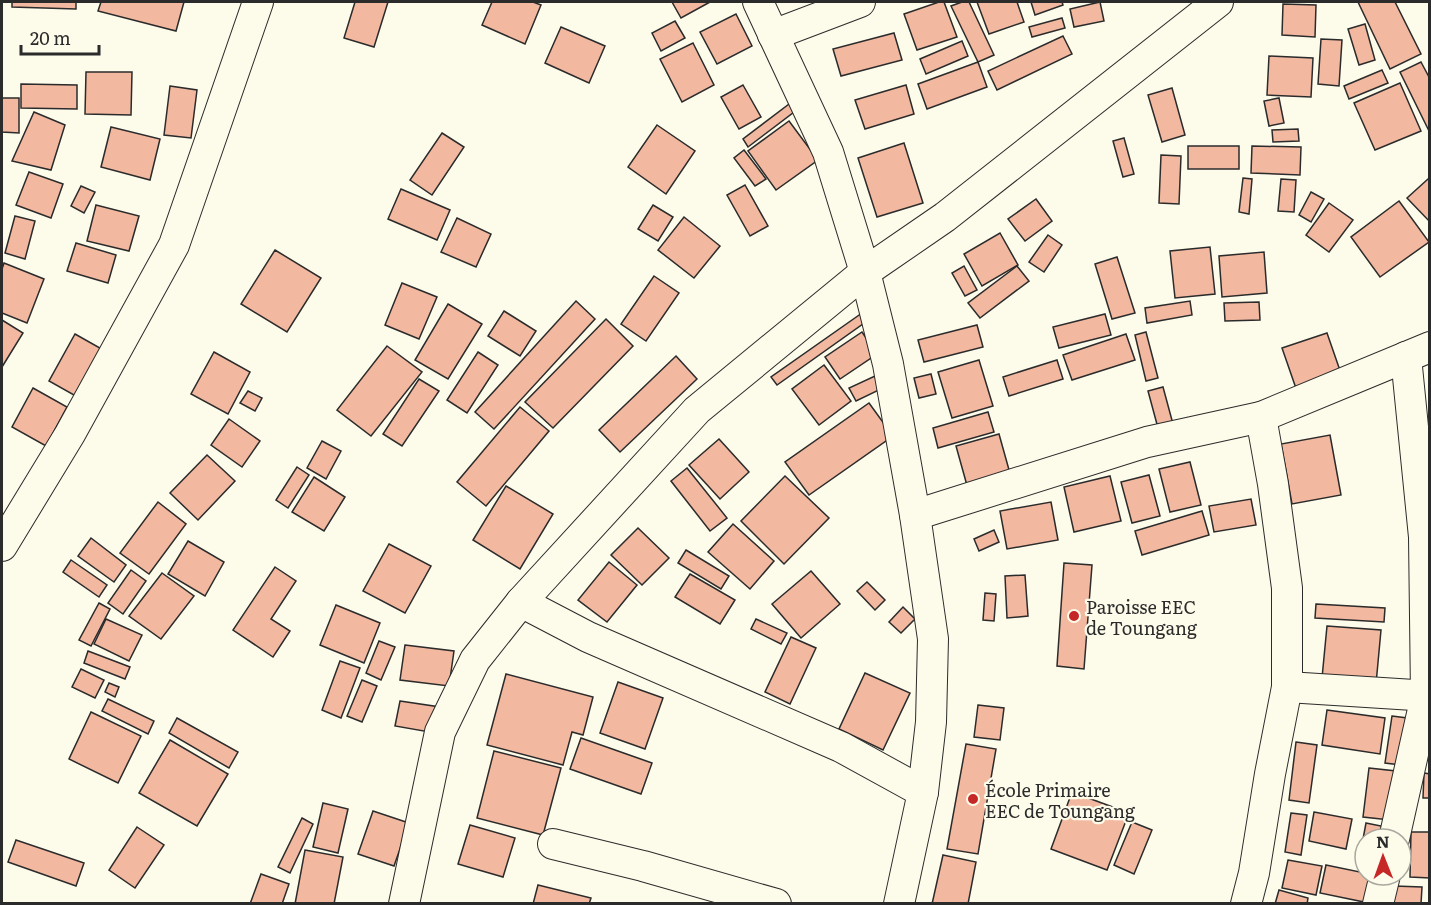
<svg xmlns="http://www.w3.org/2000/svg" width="1431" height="905" font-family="Literata,serif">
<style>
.building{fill:#f2b8a0;stroke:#2b2b2b;stroke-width:1.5}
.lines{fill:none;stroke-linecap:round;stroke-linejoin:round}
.minor-casing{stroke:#2b2b2b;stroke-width:32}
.minor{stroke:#fdfbea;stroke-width:30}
.poi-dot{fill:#c62828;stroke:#fdfbea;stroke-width:2}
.labels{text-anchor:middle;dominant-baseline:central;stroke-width:4.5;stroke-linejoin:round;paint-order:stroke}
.poi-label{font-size:18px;fill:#2b2b2b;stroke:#fdfbea;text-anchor:start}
</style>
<rect width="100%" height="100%" fill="#fdfbea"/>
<g class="building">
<path d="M12 2H76V9L12 7Z"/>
<path d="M101 2H184L176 31 98 11Z"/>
<path d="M355 2H388L374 47 344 38Z"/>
<path d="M492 2H533L541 5 525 44 482 25Z"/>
<path d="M672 2H710L681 18Z"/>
<path d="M939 2H944L957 37 917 50 904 14Z"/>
<path d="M962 2H969L994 55 978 62 951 6Z"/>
<path d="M977 2H1017L1024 22 989 34Z"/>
<path d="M1031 2H1062L1063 5 1035 15Z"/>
<path d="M1100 2 1104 21 1074 27 1070 9Z"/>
<path d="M1358 2H1395L1421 54 1390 69Z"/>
<path d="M1283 4 1316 5 1315 37 1282 35Z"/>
<path d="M736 14 752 46 717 64 700 32Z"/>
<path d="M1062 18 1065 28 1032 37 1029 27Z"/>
<path d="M675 21 685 38 661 51 652 33Z"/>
<path d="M1365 24 1375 60 1359 65 1348 29Z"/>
<path d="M561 27 605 46 589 83 545 63Z"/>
<path d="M894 33 902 60 841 76 833 49Z"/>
<path d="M1063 36 1072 54 997 90 988 71Z"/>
<path d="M1321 39 1342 40 1339 86 1318 84Z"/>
<path d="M962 41 968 56 926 74 920 59Z"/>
<path d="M693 43 714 85 682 102 660 59Z"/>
<path d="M1269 56 1313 58 1311 97 1267 95Z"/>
<path d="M978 62 987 87 927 109 918 84Z"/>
<path d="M1421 62 1430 79V133L1400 72Z"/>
<path d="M1382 70 1388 83 1349 99 1344 86Z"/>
<path d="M86 72H132L131 115 85 114Z"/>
<path d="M1400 83 1421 131 1375 150 1354 103Z"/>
<path d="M21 84 77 85V109L21 108Z"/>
<path d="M743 85 761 117 739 129 721 97Z"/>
<path d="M906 85 914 114 865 129 855 100Z"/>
<path d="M170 86 197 90 191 138 164 135Z"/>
<path d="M1172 88 1185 135 1162 142 1148 95Z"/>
<path d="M2 98H19V133L2 132Z"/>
<path d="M1279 98 1284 123 1269 126 1264 101Z"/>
<path d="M793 101 798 109 748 147 743 139Z"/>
<path d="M34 112 65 125 51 170 12 161Z"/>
<path d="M789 121 818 160 776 190 748 151Z"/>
<path d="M657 125 695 151 666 194 628 167Z"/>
<path d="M111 127 160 139 150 180 101 167Z"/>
<path d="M1298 129 1299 141 1273 142 1272 130Z"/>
<path d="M442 133 464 147 432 195 410 180Z"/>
<path d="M1124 138 1134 174 1123 177 1113 141Z"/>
<path d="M904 143 923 203 877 217 858 158Z"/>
<rect x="1188" y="146" width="51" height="23"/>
<path d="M1252 146 1301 147 1300 175 1251 173Z"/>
<path d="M744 150 766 179 755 186 734 158Z"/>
<path d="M1161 155 1181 156 1179 204 1159 203Z"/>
<path d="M29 172 63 184 51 218 16 205Z"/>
<path d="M1243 178 1252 179 1249 214 1239 212Z"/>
<path d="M1281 179 1296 180 1294 212 1278 211Z"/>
<path d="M1428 179 1430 181V222L1407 198Z"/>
<path d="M745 185 768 226 750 236 727 195Z"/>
<path d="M81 186 95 192 84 213 71 206Z"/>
<path d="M401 189 450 210 437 240 388 219Z"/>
<path d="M1311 192 1324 199 1311 222 1299 215Z"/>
<path d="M1036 199 1052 221 1025 241 1008 219Z"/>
<path d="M1399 201 1429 242 1380 277 1351 237Z"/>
<path d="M1329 203 1353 220 1329 252 1306 235Z"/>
<path d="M96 205 139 216 129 251 87 241Z"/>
<path d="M653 205 673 217 658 241 638 229Z"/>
<path d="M15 216 35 221 25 259 5 253Z"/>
<path d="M684 217 720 246 694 278 658 250Z"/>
<path d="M457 218 491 234 476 267 441 252Z"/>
<path d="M1000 233 1018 265 982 286 964 254Z"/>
<path d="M1048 235 1062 245 1044 272 1029 262Z"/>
<path d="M76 243 116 255 108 283 67 271Z"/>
<path d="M1210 247 1215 294 1175 298 1170 251Z"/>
<path d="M275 250 321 278 287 332 241 304Z"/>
<path d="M1264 252 1267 293 1222 297 1219 256Z"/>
<path d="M1117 257 1135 313 1112 319 1095 264Z"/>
<path d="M4 263 44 279 27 323 2 313V269Z"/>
<path d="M964 266 977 290 965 296 952 273Z"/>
<path d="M1017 266 1029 281 980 318 968 303Z"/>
<path d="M654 276 679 293 646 341 621 324Z"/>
<path d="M402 283 437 297 419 339 385 325Z"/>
<path d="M576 301 595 319 494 429 475 412Z"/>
<path d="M1190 301 1192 315 1147 323 1145 308Z"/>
<path d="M1259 302 1260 320 1225 321 1224 303Z"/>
<path d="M448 304 482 324 448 379 415 360Z"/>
<path d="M504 311 536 331 520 356 488 336Z"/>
<path d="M862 313 867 321 777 385 771 377Z"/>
<path d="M1105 314 1111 335 1059 348 1053 327Z"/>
<path d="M606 319 633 346 553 428 525 402Z"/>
<path d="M2 320 23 333 2 367Z"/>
<path d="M977 325 983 347 924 362 918 340Z"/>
<path d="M862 332 877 354 840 379 825 357Z"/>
<path d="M1146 332 1158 378 1146 381 1135 335Z"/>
<path d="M1327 333 1344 382 1299 397 1282 348Z"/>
<path d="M75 334 107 352 81 399 49 381Z"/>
<path d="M1126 334 1135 360 1072 380 1063 355Z"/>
<path d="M387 346 422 372 371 436 337 410Z"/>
<path d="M214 352 250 372 228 414 191 394Z"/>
<path d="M478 352 498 365 467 413 447 400Z"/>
<path d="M676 356 697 379 620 452 599 430Z"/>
<path d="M979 360 993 406 952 418 938 372Z"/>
<path d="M1057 360 1063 379 1009 396 1003 377Z"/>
<path d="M824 365 851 401 819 425 792 389Z"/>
<path d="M931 374 936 394 919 398 914 378Z"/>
<path d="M875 376 881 389 856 401 849 388Z"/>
<path d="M419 379 439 391 402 446 383 434Z"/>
<path d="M1163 387 1173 424 1158 428 1148 391Z"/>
<path d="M33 388 67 407 46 446 12 427Z"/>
<path d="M248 391 262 398 255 411 240 403Z"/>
<path d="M869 403 893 436 809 495 785 462Z"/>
<path d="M520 407 549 431 486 506 457 482Z"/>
<path d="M988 412 994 432 938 448 933 428Z"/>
<path d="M229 419 260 441 242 467 211 445Z"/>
<path d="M999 434 1011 477 968 489 956 446Z"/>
<path d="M1330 435 1341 495 1292 504 1281 444Z"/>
<path d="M719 439 749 472 720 499 689 465Z"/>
<path d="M322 441 341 451 326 479 307 468Z"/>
<path d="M207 455 235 481 198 520 170 493Z"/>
<path d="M1190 462 1201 505 1170 512 1159 469Z"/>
<path d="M297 467 309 475 288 508 276 500Z"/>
<path d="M687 468 727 518 710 531 671 481Z"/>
<path d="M1149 475 1160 516 1132 523 1121 482Z"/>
<path d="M785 476 829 518 784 564 741 521Z"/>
<path d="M1110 476 1121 521 1074 532 1064 487Z"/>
<path d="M314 477 345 497 324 531 292 512Z"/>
<path d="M506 486 553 514 520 569 473 540Z"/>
<path d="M1251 499 1256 525 1214 532 1209 506Z"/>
<path d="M158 502 186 524 149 574 120 553Z"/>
<path d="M1051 502 1058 540 1007 549 1000 511Z"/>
<path d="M1202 511 1209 535 1142 555 1135 531Z"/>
<path d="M733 524 774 561 750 589 708 552Z"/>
<path d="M638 528 669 558 642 585 611 555Z"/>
<path d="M994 530 999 542 979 551 974 539Z"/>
<path d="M91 538 126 565 114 582 78 556Z"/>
<path d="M188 541 224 562 205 596 168 574Z"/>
<path d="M389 544 431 566 405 613 363 591Z"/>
<path d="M686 550 729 576 721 589 678 563Z"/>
<path d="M71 560 107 585 99 597 63 572Z"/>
<path d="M609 562 637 585 607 622 578 600Z"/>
<path d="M1064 563 1092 565 1084 669 1057 666Z"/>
<path d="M275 567 296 581 271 619 290 631 273 657 233 630Z"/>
<path d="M131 570 146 581 123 614 108 603Z"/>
<path d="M811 571 840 604 801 638 772 604Z"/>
<path d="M162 573 194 596 161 639 129 616Z"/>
<path d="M690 574 735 600 720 624 675 597Z"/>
<path d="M1025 575 1028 616 1007 618 1005 576Z"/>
<path d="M867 582 885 600 875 610 857 591Z"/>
<path d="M985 593 996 594 994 621 983 620Z"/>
<path d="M99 603 110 609 91 646 79 640Z"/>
<path d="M1316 604 1385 608 1384 622 1315 618Z"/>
<path d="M336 605 380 623 364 663 320 645Z"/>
<path d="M903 607 915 619 901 633 889 622Z"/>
<path d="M106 619 142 635 129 661 94 644Z"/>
<path d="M756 619 787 633 781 644 751 629Z"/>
<path d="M1327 626 1381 630 1376 684 1322 678Z"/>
<path d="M791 637 816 648 790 704 765 692Z"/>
<path d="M379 641 395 647 381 680 366 673Z"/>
<path d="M405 645 454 651 449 686 400 680Z"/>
<path d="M88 651 130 667 125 679 84 663Z"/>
<path d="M340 661 360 668 341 718 322 710Z"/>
<path d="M81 669 104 680 95 698 72 687Z"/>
<path d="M865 673 910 693 883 750 839 729Z"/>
<path d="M506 674 593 697 583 735 572 732 563 765 487 745Z"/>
<path d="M362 680 377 686 362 722 347 716Z"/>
<path d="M618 682 663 698 645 749 600 733Z"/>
<path d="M109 683 119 687 115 697 105 692Z"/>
<path d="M108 699 154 721 148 734 102 711Z"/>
<path d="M400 701 440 707 435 733 395 726Z"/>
<path d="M978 705 1004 708 1000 740 974 737Z"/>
<path d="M1327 710 1385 718 1380 754 1322 745Z"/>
<path d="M91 712 141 736 118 783 69 759Z"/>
<path d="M1392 716 1415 719 1409 766 1385 763Z"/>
<path d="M177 718 238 752 229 768 169 733Z"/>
<path d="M581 738 652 763 641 794 570 769Z"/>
<path d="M170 740 228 774 197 826 139 793Z"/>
<path d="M1296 742 1317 745 1309 803 1289 800Z"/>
<path d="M966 744 996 749 978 854 947 849Z"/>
<path d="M494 751 561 768 543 835 477 818Z"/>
<path d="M1369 768 1396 771 1390 820 1363 817Z"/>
<path d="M1424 773 1430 774V798H1423Z"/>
<path d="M1072 792 1129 813 1107 870 1051 849Z"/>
<path d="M323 803 348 809 338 853 313 847Z"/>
<path d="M373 811 409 823 394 866 358 854Z"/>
<path d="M1314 812 1352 819 1346 849 1309 841Z"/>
<path d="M1291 813 1307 815 1301 855 1285 852Z"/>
<path d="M302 818 313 824 290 873 278 867Z"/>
<path d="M1132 822 1152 830 1134 874 1114 865Z"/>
<path d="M1366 823 1391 828 1389 839H1365V867L1358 866Z"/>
<path d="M470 825 515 838 503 877 458 864Z"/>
<path d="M137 827 164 845 135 888 109 870Z"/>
<path d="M1411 832H1430V878L1410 877Z"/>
<path d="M16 840 84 863 76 886 8 862Z"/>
<path d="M305 850 343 857 334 904H295Z"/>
<path d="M943 855 976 862 968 904H932Z"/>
<path d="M1288 860 1322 866 1316 895 1282 888Z"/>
<path d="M1326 865 1365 873V875H1376L1369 903 1320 893Z"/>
<path d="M261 874 289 884 282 904H250Z"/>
<path d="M538 885 591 898 589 904H533Z"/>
<path d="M1394 886 1422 887 1421 904H1393Z"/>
<path d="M1279 890 1308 898 1307 904H1275Z"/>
</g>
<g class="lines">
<defs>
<g id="minor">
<path d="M758 2 828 152 865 272 888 364 915 515 933 639 931 722 923 792 899 904"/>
<path d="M773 35 860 2"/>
<path d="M915 515 1147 442 1261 417 1430 347"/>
<path d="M2 546 70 434 174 245 258 2"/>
<path d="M521 602 588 637 841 747 923 792"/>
<path d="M1287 687 1430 696"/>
<path d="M1394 839 1426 696 1424 537 1406 357"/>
<path d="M553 844 643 866 776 904"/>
<path d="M404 904 440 732 475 660 521 602 697 410 865 272 945 217 1218 2"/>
<path d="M1246 904 1254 873 1270 774 1287 687V588L1273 484 1261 417"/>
<path d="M1378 904 1385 875"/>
</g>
</defs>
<use href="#minor" class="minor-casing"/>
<use href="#minor" class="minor"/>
</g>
<g class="poi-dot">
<circle cx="1074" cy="616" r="6"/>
<circle cx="973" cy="799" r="6"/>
</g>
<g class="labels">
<g class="poi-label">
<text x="1086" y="606">Paroisse EEC<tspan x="1086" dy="21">de Toungang</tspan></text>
<text x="985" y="789">École Primaire<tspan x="985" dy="21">EEC de Toungang</tspan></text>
</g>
</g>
<rect width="1431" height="905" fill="none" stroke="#2b2b2b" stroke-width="6"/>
<g transform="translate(1383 857) rotate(359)"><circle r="28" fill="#fdfbea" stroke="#a9a89e" stroke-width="1.5"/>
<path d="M0-4.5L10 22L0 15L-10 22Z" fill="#c62828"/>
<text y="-9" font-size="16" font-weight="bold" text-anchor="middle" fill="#2b2b2b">N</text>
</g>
<path d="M21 45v9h78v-9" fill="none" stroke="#2b2b2b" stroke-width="3"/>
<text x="30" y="45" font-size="18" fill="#2b2b2b" stroke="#fdfbea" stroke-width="4.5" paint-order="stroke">20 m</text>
</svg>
